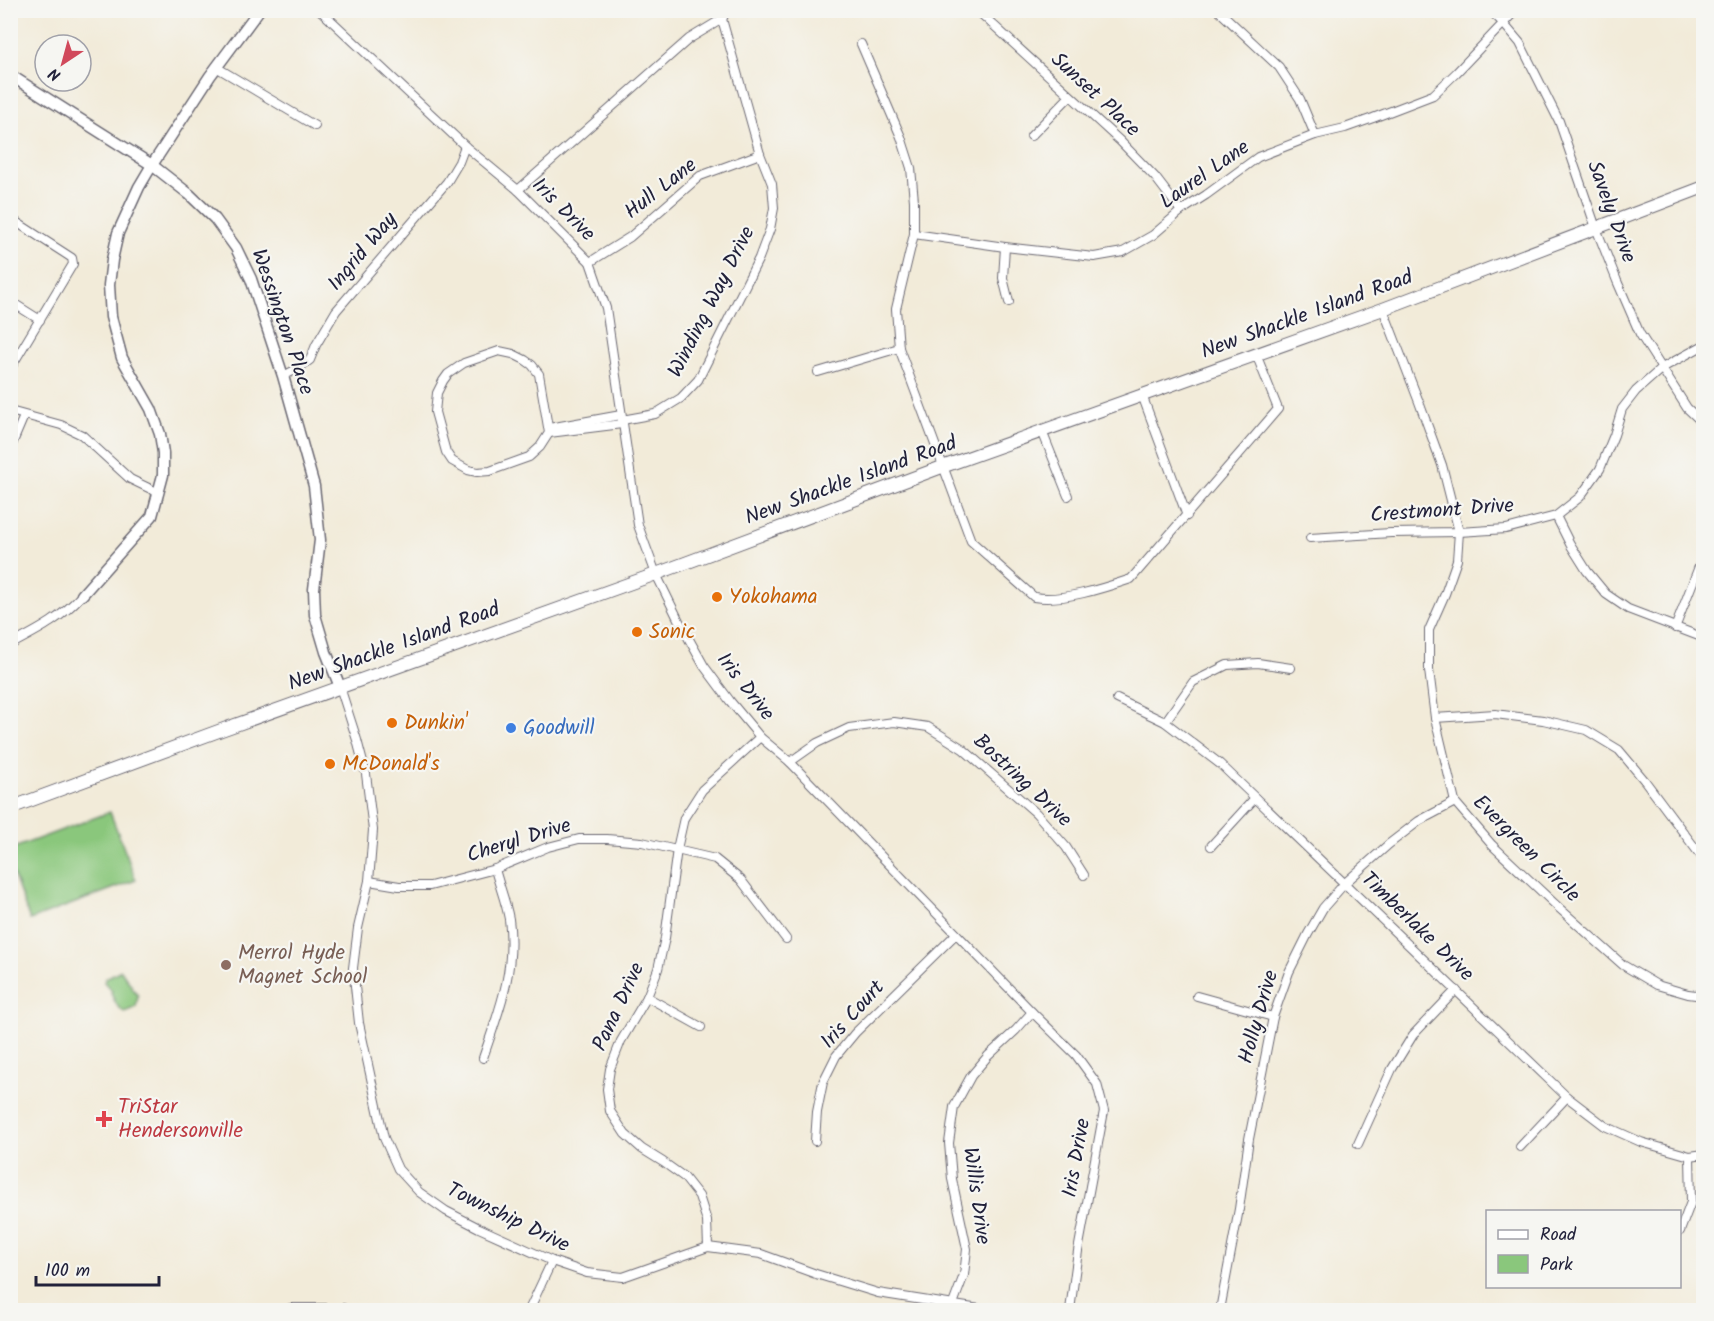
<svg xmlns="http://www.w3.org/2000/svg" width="1714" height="1321" font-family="Kalam,sans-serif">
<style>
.green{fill:#8ac77c;stroke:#56745c;stroke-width:1.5}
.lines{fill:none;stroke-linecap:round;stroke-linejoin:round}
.minor-casing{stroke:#6b6872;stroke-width:10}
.tertiary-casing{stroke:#6b6872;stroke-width:13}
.secondary-casing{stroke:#6b6872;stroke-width:14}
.minor{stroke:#fff;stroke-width:8}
.tertiary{stroke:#fff;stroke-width:10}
.secondary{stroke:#fff;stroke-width:12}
.food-dot{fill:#e8710a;stroke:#f6f6f2;stroke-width:2}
.shop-dot{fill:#3f7fe0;stroke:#f6f6f2;stroke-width:2}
.education-dot{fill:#8d6e63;stroke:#f6f6f2;stroke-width:2}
.health-dot{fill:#e0444e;stroke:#f6f6f2;stroke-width:2}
.labels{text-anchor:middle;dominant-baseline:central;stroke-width:4.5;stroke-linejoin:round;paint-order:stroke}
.street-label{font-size:21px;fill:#22223b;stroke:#f6f6f2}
.food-label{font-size:21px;fill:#c56008;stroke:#f6f6f2;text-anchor:start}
.shop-label{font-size:21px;fill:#366cbe;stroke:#f6f6f2;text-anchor:start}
.education-label{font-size:21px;fill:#785e54;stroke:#f6f6f2;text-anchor:start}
.health-label{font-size:21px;fill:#be3a42;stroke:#f6f6f2;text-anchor:start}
</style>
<rect width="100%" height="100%" fill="#f6f6f2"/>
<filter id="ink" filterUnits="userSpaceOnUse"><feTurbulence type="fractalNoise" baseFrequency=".0167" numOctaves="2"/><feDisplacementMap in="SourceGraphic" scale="12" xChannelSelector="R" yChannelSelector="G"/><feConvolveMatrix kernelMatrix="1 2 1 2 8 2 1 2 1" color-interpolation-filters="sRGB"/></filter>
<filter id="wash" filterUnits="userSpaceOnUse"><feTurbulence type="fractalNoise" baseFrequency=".008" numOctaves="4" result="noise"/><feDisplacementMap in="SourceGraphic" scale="24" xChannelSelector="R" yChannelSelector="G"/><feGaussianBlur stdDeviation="1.35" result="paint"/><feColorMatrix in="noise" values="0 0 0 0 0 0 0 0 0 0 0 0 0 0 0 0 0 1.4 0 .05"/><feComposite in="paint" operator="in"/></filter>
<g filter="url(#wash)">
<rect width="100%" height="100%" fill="#f2ebd9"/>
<g class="green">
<path d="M110 812 136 880 30 920 11 868V849Z"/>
<path d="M121 970 138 996 136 1007 125 1012C118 1010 114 1000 111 993L112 991 104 982 106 978Z"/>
</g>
</g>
<g filter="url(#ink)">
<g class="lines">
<defs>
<g id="minor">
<path d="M320 10 465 146 518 190 590 262 606 308 638 525 656 574 680 623 704 666 730 701 760 737 790 762 1032 1012 1076 1055 1097 1084 1104 1111 1078 1251 1070 1310"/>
<path d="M977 10 1120 141 1155 177 1181 211"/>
<path d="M1218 10 1279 67 1300 99 1315 135"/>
<path d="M1490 10 1503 23 1520 43 1559 121 1596 228 1617 281 1640 334 1687 408 1704 424"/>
<path d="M861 44 901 137 911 168 914 201V234L896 309 899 348 971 541 1034 597C1061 602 1104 588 1131 579L1278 409 1256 354"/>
<path d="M216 67 315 126"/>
<path d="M1031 136 1070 96"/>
<path d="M518 190 689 39 722 19 727 10"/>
<path d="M10 218 72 258 73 264 10 369"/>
<path d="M914 234 1005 247 1094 257 1123 252 1153 235 1181 211 1206 195 1258 157 1315 135 1345 128 1373 118 1433 95 1456 73 1516 10"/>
<path d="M1005 247 1003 278 1009 302"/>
<path d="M590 262 630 237 700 176 760 154"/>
<path d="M10 301 40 320"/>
<path d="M1383 309 1419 402 1442 465 1459 532 1457 560 1445 594 1429 630V670L1435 718 1455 802 1492 845 1559 908 1623 965 1657 985 1688 994 1704 996"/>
<path d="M499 351 513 354 525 360 532 365 539 374 549 433 540 447 529 457 490 471 477 472 468 470 452 461 446 452 435 412 437 393 443 381 448 374 464 363Z"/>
<path d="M818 372 899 348"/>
<path d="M283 376 299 368 310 360 316 345 336 311 447 182 459 162 465 146"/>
<path d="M1142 395 1187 516"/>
<path d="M10 411 61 425 82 435 130 479 159 493"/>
<path d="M622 420 655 414 681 398 698 380 759 258 770 229 774 208 772 184 760 154 722 19"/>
<path d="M549 428 621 415"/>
<path d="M1042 431 1068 496"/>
<path d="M549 433 622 424"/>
<path d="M10 449 24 416"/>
<path d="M1556 516 1570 544 1587 571 1606 594 1628 609 1704 638"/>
<path d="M1310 538 1391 533 1459 532 1506 529 1556 516 1580 497 1600 469 1614 435 1622 409 1636 391 1662 368 1704 345"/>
<path d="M1675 628 1700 564"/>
<path d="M10 645C40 629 59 620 82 595"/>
<path d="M340 687 357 740 366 774 373 830 369 881 358 928 353 968 359 1023 384 1138 398 1169 419 1192 446 1211 479 1228 552 1261 587 1273 623 1277 708 1247 761 1254 816 1274 878 1293 986 1310"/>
<path d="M1117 699 1165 722 1220 764 1567 1097 1605 1126 1641 1142 1690 1156 1704 1154"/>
<path d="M1435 718 1495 714 1543 720 1586 730 1619 750 1645 781 1704 860"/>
<path d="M1165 722 1193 682 1227 665 1258 663 1291 668"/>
<path d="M790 762 817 743 849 728 894 722 928 727 963 749 1036 813 1066 847 1084 875"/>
<path d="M1211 846 1255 798"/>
<path d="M369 881 399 886H430L495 869 548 847 579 839H607L642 842 715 859 741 880 786 939"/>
<path d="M1197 996 1273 1017"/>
<path d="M647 997 701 1027"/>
<path d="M483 1058C499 1011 516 970 509 919 506 902 499 885 495 869"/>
<path d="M815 1141 817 1112 823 1082 836 1056 855 1033 956 934"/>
<path d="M1358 1144 1392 1069 1413 1035 1456 990"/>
<path d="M1520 1147 1567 1097"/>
<path d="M1680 1231 1691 1202 1690 1156"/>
<path d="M708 1247 707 1221 699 1196 684 1177 663 1162 642 1149 625 1134 610 1111 607 1089 610 1069 621 1041 647 997 658 969 665 938 677 849 684 818 702 790 760 737"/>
<path d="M953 1304 964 1275 967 1249 952 1179 949 1143 954 1107 971 1076 988 1056 1016 1030 1032 1012"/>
<path d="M284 1310 291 1308H343L347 1310"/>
<path d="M529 1310 552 1261"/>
<path d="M1220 1310 1239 1209 1249 1139 1264 1063 1273 1017 1289 972 1308 934 1323 908 1345 883 1389 844 1419 821 1455 802"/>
</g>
<g id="tertiary">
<path d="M10 75 152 165 189 194 215 219 236 248 251 279 283 376 314 486 320 540 314 589 315 615 326 652 340 687"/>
<path d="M82 595 152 516 163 475V453L160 434 151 409 122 358 111 317 109 285 112 260 118 233 139 187 152 165 210 76 259 10"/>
</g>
<path id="secondary" d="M10 808 224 729 656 574 942 467 1383 309 1704 187"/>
</defs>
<use href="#minor" class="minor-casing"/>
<use href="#tertiary" class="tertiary-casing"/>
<use href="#secondary" class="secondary-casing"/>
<use href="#minor" class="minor"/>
<use href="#tertiary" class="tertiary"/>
<use href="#secondary" class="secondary"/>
</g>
</g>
<g class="food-dot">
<circle cx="717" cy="597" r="6"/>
<circle cx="637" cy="632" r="6"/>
<circle cx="392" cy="723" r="6"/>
<circle cx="330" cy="764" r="6"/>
</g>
<circle class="shop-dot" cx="511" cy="728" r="6"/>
<circle class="education-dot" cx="226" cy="965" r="6"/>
<path class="health-dot" d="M101 1110h6v6h6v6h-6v6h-6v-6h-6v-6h6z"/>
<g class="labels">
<g class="street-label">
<text transform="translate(1095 95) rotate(43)">Sunset Place</text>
<text transform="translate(1205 175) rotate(-35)">Laurel Lane</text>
<text transform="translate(661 189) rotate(-38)">Hull Lane</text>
<text transform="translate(563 210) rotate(45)">Iris Drive</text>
<text transform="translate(1611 212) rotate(70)">Savely Drive</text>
<text transform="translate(363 252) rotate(-50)">Ingrid Way</text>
<text transform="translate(712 302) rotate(-63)">Winding Way Drive</text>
<text transform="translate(1307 315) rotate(-20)">New Shackle Island Road</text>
<text transform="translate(282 322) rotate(71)">Wessington Place</text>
<text transform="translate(851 481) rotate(-20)">New Shackle Island Road</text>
<text transform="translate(1442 511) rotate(-4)">Crestmont Drive</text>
<text transform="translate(394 647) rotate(-20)">New Shackle Island Road</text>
<text transform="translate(745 687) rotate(52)">Iris Drive</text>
<text transform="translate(1022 781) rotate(43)">Bostring Drive</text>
<text transform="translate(519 841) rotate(-17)">Cheryl Drive</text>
<text transform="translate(1526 849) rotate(45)">Evergreen Circle</text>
<text transform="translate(1417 927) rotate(44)">Timberlake Drive</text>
<text transform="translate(619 1007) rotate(-65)">Pana Drive</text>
<text transform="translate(853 1015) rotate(-48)">Iris Court</text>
<text transform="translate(1259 1017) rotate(-74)">Holly Drive</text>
<text transform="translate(1077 1158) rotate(-80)">Iris Drive</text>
<text transform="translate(976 1196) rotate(82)">Willis Drive</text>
<text transform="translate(508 1218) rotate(26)">Township Drive</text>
</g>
<g class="food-label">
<text x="729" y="597">Yokohama</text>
<text x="649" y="632">Sonic</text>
<text x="404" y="723">Dunkin'</text>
<text x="342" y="764">McDonald's</text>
</g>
<g class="shop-label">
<text x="523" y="728">Goodwill</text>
</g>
<g class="education-label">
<text x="238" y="953">Merrol Hyde<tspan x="238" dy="24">Magnet School</tspan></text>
</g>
<g class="health-label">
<text x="118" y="1107">TriStar<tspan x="118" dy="24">Hendersonville</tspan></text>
</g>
</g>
<rect width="1714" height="1321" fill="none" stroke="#f6f6f2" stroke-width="36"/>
<rect x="1486" y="1210" width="195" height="78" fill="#f6f6f2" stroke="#a1a1a9" stroke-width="1.5"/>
<rect x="1498" y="1230" width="30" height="9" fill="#ffffff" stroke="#a1a1a9" stroke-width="1.5"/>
<text x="1540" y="1240" font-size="18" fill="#22223b">Road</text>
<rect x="1498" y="1255" width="30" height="18" fill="#8ac77c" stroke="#a1a1a9" stroke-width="1.5"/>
<text x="1540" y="1270" font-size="18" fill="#22223b">Park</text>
<g transform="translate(63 63) rotate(216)"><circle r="28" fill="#f6f6f2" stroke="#a1a1a9" stroke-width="1.5"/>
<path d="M0-4.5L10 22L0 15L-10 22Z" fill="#d1495b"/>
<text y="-9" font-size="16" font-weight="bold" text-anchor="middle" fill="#22223b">N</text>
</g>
<path d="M36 1276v9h123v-9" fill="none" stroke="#22223b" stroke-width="3"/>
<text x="45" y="1276" font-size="18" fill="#22223b" stroke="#f6f6f2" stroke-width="4.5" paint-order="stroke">100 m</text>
</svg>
